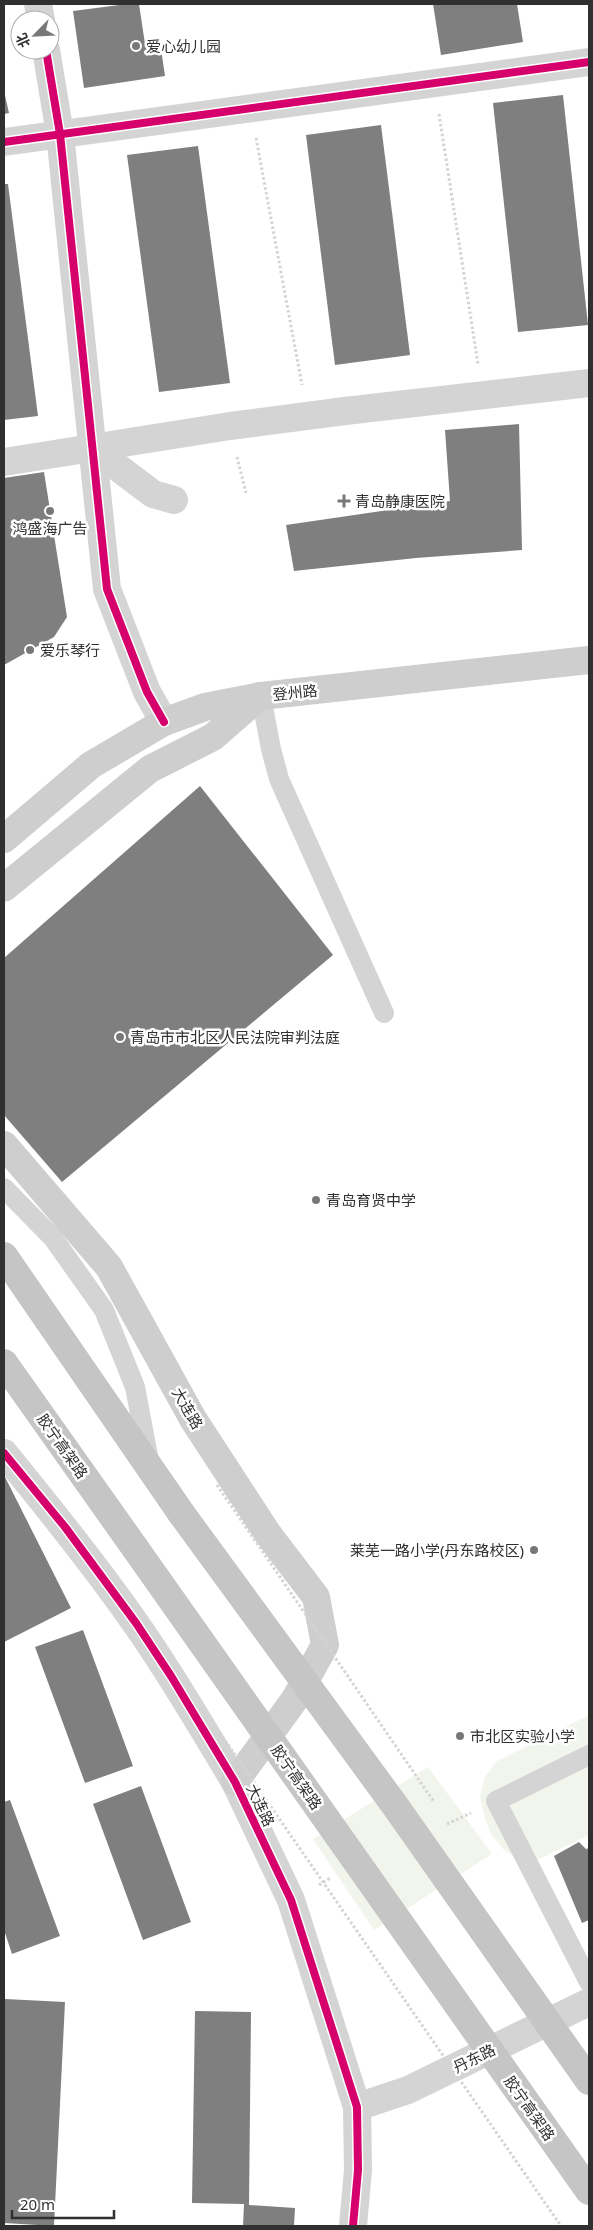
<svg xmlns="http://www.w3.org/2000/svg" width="593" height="2230" font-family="'Noto Sans','Noto Sans SC',sans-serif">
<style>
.green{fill:#f2f5ec}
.building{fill:#7f7f7f}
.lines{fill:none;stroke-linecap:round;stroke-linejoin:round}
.path{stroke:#d4d4d4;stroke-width:3;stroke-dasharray:2.5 2.5;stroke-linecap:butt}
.service{stroke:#d4d4d4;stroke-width:20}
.minor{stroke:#d4d4d4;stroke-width:28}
.tertiary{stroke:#d4d4d4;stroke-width:28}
.secondary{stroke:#cecece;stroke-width:28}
.trunk{stroke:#c5c5c5;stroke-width:28}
.path-bridge{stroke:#d4d4d4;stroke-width:3;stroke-dasharray:2.5 2.5;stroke-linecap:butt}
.trunk-bridge{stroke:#c5c5c5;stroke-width:28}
.cycleway-casing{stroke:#fff;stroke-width:11}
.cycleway{stroke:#d6006c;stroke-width:8}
.poi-dot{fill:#787878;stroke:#fff;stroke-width:2}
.labels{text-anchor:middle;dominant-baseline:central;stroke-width:5;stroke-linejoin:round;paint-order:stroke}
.poi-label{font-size:15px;fill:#303030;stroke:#fff;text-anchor:start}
.street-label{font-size:15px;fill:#303030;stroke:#fff}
</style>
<rect width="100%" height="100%" fill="#fff"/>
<g class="green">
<path d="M589 1715V1835L539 1859 521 1861 503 1849 491 1834 484 1816 480 1796 485 1777 497 1761Z"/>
<path d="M428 1767 492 1854 374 1930 313 1839Z"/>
</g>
<g class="building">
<path d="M127 4H139L145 44 160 42 165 76 84 88 73 11Z"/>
<path d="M433 4H517L523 42 441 55Z"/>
<path d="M4 91 9 113 4 114Z"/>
<path d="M563 95 588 325 518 332 493 103Z"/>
<path d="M381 125 410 355 335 365 306 135Z"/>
<path d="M198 146 230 383 159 392 127 155Z"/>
<path d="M4 184H8L38 416 4 420Z"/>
<path d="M519 424 522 550 416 558 294 571 286 525 450 501 445 430Z"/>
<path d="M44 472 67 617 54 637 4 665V478Z"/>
<path d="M200 786 333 955 62 1182 4 1115V958Z"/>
<path d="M4 1475 71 1608 4 1642Z"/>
<path d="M83 1630 133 1766 85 1783 35 1647Z"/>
<path d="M141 1786 191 1922 143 1940 93 1804Z"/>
<path d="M10 1800 60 1936 12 1954 4 1930V1802Z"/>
<path d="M579 1842 586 1849 589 1848V1920L582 1923 554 1856Z"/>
<path d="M5 1999 65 2002 54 2226 4 2223Z"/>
<path d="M195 2011 251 2012 249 2205 295 2208 294 2226H243L244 2204 192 2203Z"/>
</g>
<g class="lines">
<g class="path">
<path d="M439 114 478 364"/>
<path d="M256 138 302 385"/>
<path d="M237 457 246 493"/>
<path d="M447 1824 471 1813"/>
<path d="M319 1885 330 1878"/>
</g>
<g class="service">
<path d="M261 696 271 749 279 779 384 1013"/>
<path d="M4 1188 53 1238 104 1310 135 1387 149 1461"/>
<path d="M589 1755 496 1801 589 1982"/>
</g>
<g class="minor">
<path d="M38 4 41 20"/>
<path d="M46 50 60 134 107 589 147 692 164 722"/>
<path d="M4 142 589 62"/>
<path d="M92 448 153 494 174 500"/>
<path d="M4 462 230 426 345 411 589 383"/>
<path d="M4 1453C49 1508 95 1565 136 1624 172 1675 203 1729 235 1782"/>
<path d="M357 2107 408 2090 589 2002"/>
</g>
<path class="tertiary" d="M235 1782 291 1900 357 2107 358 2170 353 2226"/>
<g class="secondary">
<path d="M4 839 91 765 164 722 205 707 261 696 589 660"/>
<path d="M4 888 150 769 213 737 260 696"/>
<path d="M4 1145 109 1267 193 1419 268 1534 316 1597 325 1645 295 1699 235 1782"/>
</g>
<g class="trunk">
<path d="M4 1256 181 1513"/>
<path d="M4 1363 135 1548"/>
</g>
<g class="path-bridge">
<path d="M217 1485 434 1802"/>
<path d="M103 1564 561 2226"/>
</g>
<g class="trunk-bridge">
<path d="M181 1513 396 1807 589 2081"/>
<path d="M135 1548 589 2191"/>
</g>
<defs>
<g id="cycleway">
<path d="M46 50 60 134 107 589 147 692 164 722"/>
<path d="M4 142 589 62"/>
<path d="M4 1453 65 1527 136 1623 171 1676 235 1782 291 1900 357 2107 358 2170 353 2226"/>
</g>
</defs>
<use href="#cycleway" class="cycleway-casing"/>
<use href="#cycleway" class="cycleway"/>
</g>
<g class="poi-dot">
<circle cx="136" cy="46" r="5"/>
<path d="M341.5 493.5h5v5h5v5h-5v5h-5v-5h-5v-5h5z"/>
<circle cx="50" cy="511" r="5"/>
<circle cx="30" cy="650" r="5"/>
<circle cx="120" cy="1037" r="5"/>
<circle cx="316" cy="1200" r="5"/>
<circle cx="534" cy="1550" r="5"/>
<circle cx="460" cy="1736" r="5"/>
</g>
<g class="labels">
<g class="poi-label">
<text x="146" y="46">爱心幼儿园</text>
<text x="355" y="501">青岛静康医院</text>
<text x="50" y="528" text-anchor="middle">鸿盛海广告</text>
<text x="40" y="650">爱乐琴行</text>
<text x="130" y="1037">青岛市市北区人民法院审判法庭</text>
<text x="326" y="1200">青岛育贤中学</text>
<text x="524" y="1550" text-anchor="end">莱芜一路小学(丹东路校区)</text>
<text x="470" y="1736">市北区实验小学</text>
</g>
<g class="street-label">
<text transform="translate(295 692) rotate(-6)">登州路</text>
<text transform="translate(188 1408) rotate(60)">大连路</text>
<text transform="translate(63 1446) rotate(55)">胶宁高架路</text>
<text transform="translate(297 1777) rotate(55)">胶宁高架路</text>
<text transform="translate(261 1805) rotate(65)">大连路</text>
<text transform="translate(474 2058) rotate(-26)">丹东路</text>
<text transform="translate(530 2108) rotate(55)">胶宁高架路</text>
</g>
</g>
<rect width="593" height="2230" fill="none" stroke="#303030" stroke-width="10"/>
<g transform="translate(35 35) rotate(246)"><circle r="24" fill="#ffffff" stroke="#acacac"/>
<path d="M0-4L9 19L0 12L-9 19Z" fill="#787878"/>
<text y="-8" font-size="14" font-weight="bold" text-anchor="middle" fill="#303030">北</text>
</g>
<path d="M12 2210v8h102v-8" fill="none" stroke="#303030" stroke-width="2.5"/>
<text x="20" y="2210" font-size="15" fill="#303030" stroke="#ffffff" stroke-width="4" paint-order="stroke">20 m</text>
</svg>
